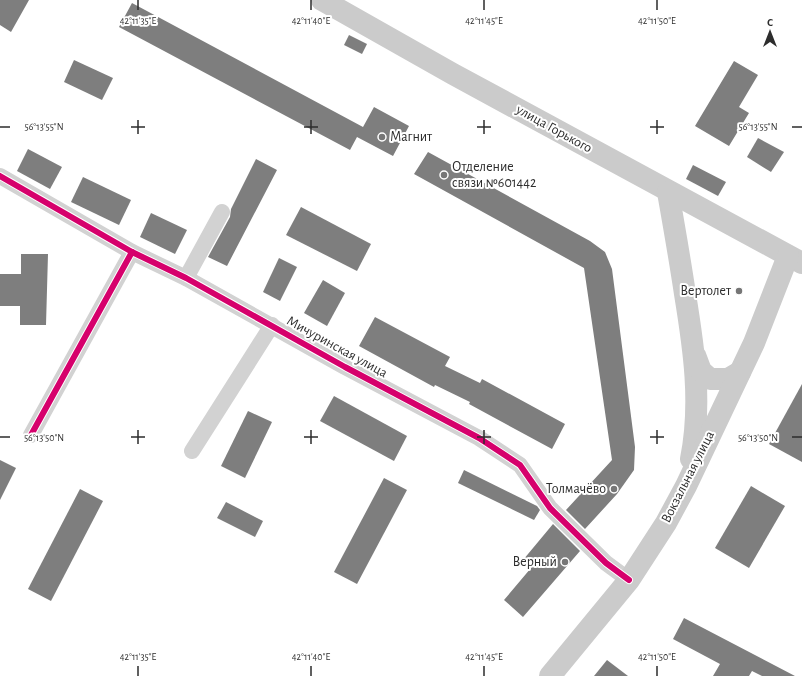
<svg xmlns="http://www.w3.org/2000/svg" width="802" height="676" font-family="'Alegreya Sans',sans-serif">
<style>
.building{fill:#7e7e7e}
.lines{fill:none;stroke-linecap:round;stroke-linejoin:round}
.street{stroke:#d2d2d2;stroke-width:16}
.secondary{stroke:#cbcbcb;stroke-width:22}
.cycleway-casing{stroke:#fff;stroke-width:8}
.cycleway{stroke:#d6006c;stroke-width:6}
.ticks{fill:none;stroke:#2d2d2d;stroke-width:1.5}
.poi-dot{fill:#767676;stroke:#fff;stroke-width:1.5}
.labels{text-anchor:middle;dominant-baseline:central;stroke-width:4;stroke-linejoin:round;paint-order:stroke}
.street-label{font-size:14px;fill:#2d2d2d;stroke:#fff}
.poi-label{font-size:14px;fill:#2d2d2d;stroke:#fff;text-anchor:end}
.ticks-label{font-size:10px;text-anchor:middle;fill:#2d2d2d;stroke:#fff;stroke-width:4;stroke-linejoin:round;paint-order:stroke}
</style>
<rect width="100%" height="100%" fill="#fff"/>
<g class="building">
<path d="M0 0H29L11 32 0 25Z"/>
<path d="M132 3 363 127 374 107 409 126 393 156 357 137 350 150 119 27Z"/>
<path d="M349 35 367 44 362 54 344 45Z"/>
<path d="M74 60 113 78 102 100 64 82Z"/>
<path d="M734 61 758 75 739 107 749 113 729 146 695 126Z"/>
<path d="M758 138 784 152 771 172 747 157Z"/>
<path d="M28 149 62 167 50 189 17 171Z"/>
<path d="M428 152 590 241 605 252 612 269 635 447 634 470 617 494 585 529 566 510 612 460 584 268 414 174Z"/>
<path d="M256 159 277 170 227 266 208 257 230 217 231 209Z"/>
<path d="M693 165 726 182 718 196 686 179Z"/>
<path d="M83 177 131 200 119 225 71 202Z"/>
<path d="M301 207 371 244 357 271 286 235Z"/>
<path d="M151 213 187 230 175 254 140 237Z"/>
<path d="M21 254H48L46 325H20V306H0V274H21Z"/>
<path d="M279 258 297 267 280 301 263 292Z"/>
<path d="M323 280 345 293 327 326 304 313Z"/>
<path d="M375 317 450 357 445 366 480 383 482 379 565 424 552 449 469 404 470 402 435 385 434 387 359 346Z"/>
<path d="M802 384V462L769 444Z"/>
<path d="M334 396 407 436 394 461 320 421Z"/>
<path d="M248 411 272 422 245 478 221 466Z"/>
<path d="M0 460 16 468 0 500Z"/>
<path d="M464 470 537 506 540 510 534 520 458 483Z"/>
<path d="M384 478 407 490 357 584 334 572Z"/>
<path d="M751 486 785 506 749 568 715 548Z"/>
<path d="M80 489 103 501 51 601 28 589Z"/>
<path d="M226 502 263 521 255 537 217 518Z"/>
<path d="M553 524 580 551 523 617 504 600 531 568 523 560Z"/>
<path d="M684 618 795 676H762L752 671 749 676H713L720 664 673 639Z"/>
<path d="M607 660 628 676H594Z"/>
</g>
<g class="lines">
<g class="street">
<path d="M0 176 132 252 186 278 345 367 479 438 520 465 550 508 606 563 629 580"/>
<path d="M186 278 222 212"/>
<path d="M31 435 132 252"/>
<path d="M192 451 272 325"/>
</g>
<g class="secondary">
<path d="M322 0 453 74 802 263"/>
<path d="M668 192C674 226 680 260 685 294 694 349 702 404 691 459"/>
<path d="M695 355 701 371 710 379H728L740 372"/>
<path d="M550 676 629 580 666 523 686 486 754 343 788 256"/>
</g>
<defs>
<g id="cycleway">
<path d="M0 176 132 252 186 278 345 367 479 438 520 465 550 508 606 563 629 580"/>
<path d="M31 435 132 252"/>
</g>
</defs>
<use href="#cycleway" class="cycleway-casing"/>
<use href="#cycleway" class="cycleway"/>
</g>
<path class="ticks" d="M138 0V10M311 0V10M484 0V10M657 0V10M138 120V134M311 120V134M484 120V134M657 120V134M0 127H10M131 127H145M304 127H318M477 127H491M650 127H664M792 127H802M138 430V444M311 430V444M484 430V444M657 430V444M0 437H10M131 437H145M304 437H318M477 437H491M650 437H664M792 437H802M138 666V676M311 666V676M484 666V676M657 666V676"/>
<g class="poi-dot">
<circle cx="382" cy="137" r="4"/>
<circle cx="444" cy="175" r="4"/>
<circle cx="739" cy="291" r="4"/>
<circle cx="614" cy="489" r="4"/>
<circle cx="565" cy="562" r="4"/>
</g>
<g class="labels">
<g class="street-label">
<text transform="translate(554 129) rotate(29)">улица Горького</text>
<text transform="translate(337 347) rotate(29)">Мичуринская улица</text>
<text transform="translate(688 477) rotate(-63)">Вокзальная улица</text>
</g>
<g class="poi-label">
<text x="390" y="137" text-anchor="start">Магнит</text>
<text x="452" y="167" text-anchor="start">Отделение<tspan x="452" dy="16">связи №601442</tspan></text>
<text x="731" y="291">Вертолет</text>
<text x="606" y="489">Толмачёво</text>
<text x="557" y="562">Верный</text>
</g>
</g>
<g class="ticks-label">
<text x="138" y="24">42°11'35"E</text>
<text x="311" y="24">42°11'40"E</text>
<text x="484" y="24">42°11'45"E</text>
<text x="657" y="24">42°11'50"E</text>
<text x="44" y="130">56°13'55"N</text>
<text x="758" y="130">56°13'55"N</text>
<text x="44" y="441">56°13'50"N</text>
<text x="758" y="441">56°13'50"N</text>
<text x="138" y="660">42°11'35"E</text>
<text x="311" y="660">42°11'40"E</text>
<text x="484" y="660">42°11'45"E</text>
<text x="657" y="660">42°11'50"E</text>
</g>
<g transform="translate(770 32)" stroke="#ffffff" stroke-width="3" paint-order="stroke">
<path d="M0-3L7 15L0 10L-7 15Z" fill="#2d2d2d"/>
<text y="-6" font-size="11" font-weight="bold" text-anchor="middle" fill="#2d2d2d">С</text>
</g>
</svg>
